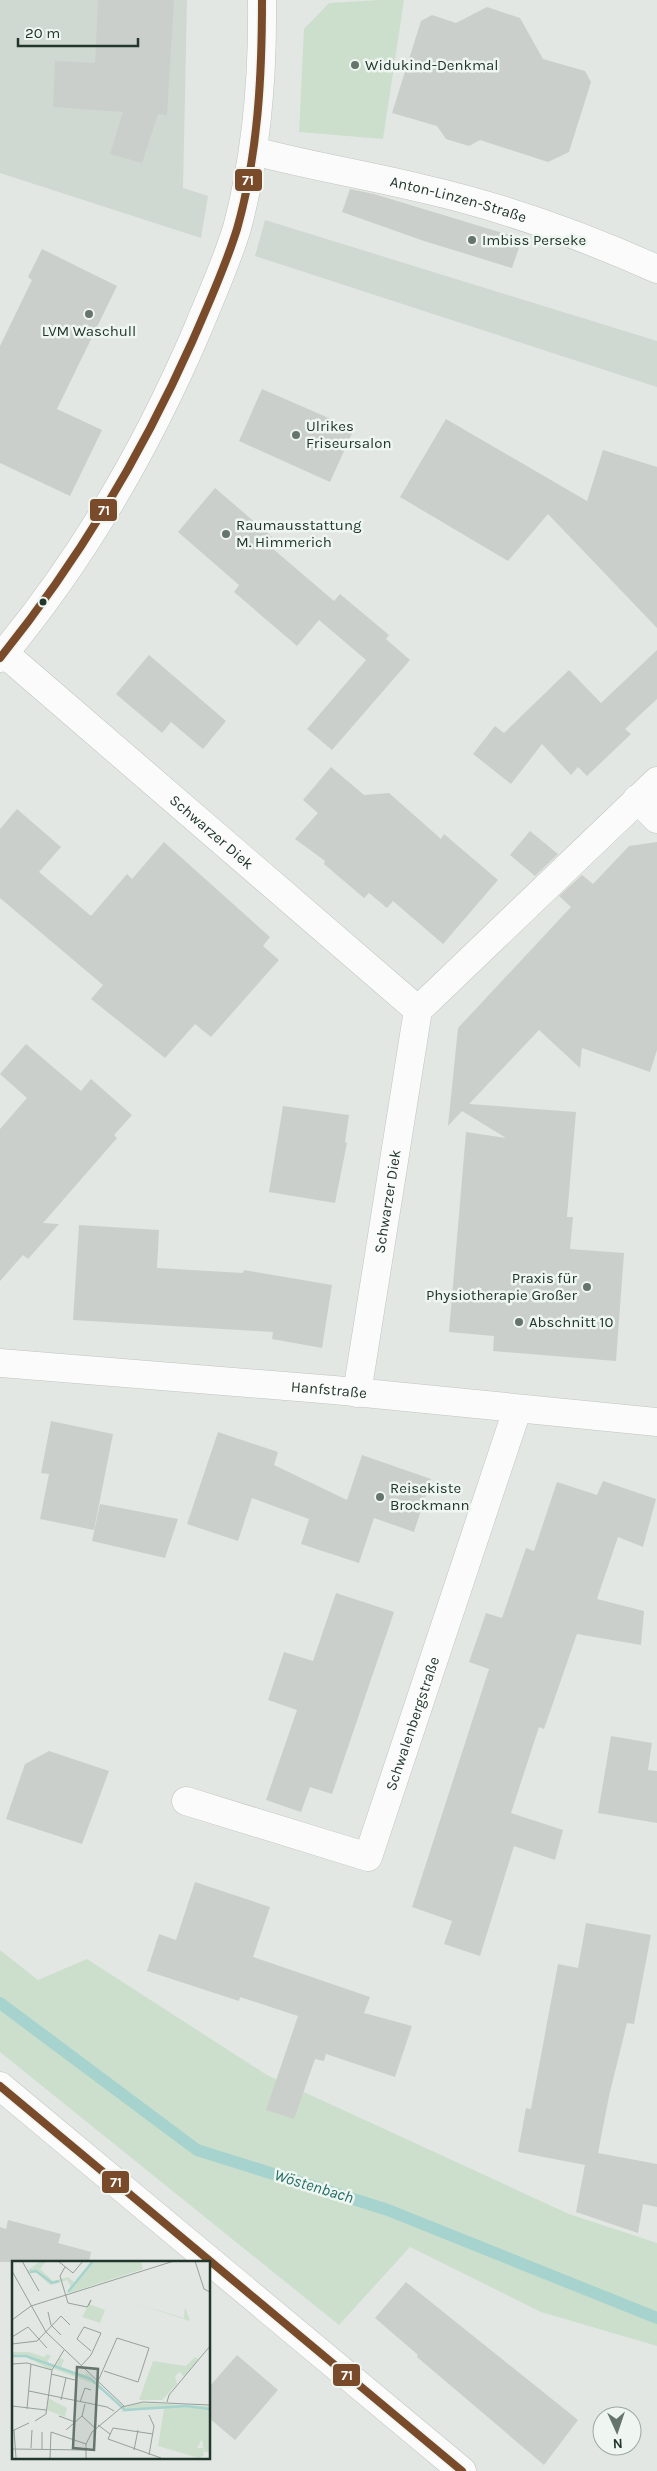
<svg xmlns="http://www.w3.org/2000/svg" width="657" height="2471" font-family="Karla,sans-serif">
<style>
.built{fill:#d0d8d2}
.green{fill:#ccdfcc}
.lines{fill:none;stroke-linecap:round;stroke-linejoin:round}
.stream{stroke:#a6d3cd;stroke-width:12}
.building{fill:#cbcfcc}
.street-casing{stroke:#bfc4c0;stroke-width:29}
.secondary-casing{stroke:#bdc3bf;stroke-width:29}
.street{stroke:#fbfbfb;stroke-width:28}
.secondary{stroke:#fbfbfb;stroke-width:28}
.bus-1-casing{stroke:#eff6f1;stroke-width:11}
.bus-1{stroke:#7a4b2a;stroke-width:8}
.poi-dot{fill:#65756c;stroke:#eff6f1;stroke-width:2}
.bus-dot{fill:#22372c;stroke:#eff6f1;stroke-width:2}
.labels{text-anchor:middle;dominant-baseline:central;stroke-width:5;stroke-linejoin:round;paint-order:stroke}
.poi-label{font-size:15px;fill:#22372c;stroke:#eff6f1;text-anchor:start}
.street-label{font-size:15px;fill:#22372c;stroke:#eff6f1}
.water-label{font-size:16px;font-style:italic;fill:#226d66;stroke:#eff6f1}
.inset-river{fill:none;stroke:#a6d3cd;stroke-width:2.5}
.inset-road{fill:none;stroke:#95a19a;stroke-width:1}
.view{fill:#65756c;fill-opacity:0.15;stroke:#65756c;stroke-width:2.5}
.inset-edge{fill:none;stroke:#22372c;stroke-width:2.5}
.line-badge{stroke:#eff6f1;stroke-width:2}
.badge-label{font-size:14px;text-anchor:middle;font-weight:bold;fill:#fff}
</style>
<rect width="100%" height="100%" fill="#e2e7e3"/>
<g class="built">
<path d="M0 0H187L183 188 208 196 201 238 0 173Z"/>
<path d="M265 220 657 341V387L255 256Z"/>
</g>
<g class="green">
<path d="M379 0H404L383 139 299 132 304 29 329 3Z"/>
<path d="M0 1950 38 1980 87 1959 267 2075 569 2214 657 2243V2346L541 2312 410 2247 339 2325 0 2052Z"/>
</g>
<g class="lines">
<path class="stream" d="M0 2003 197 2150 388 2210 657 2318"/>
</g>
<g class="building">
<path d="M98 0H174L167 115 158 114 142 163 110 154 123 112 53 107 55 61 95 63Z"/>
<path d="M487 7 520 18 543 59 585 71 591 82 569 152 548 162 480 140 469 146 446 139 437 126 392 113 421 21 432 15 456 23Z"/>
<path d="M350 189 374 194 522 239 512 268 424 241 342 212Z"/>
<path d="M42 249 117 286 57 409 102 430 70 496 0 463V346L32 280 28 277Z"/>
<path d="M262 389 354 429 330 482 239 441Z"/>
<path d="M446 419 587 501 603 450 657 467V628L548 514 508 561 400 497Z"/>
<path d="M215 488 278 542 272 548 334 601 340 594 389 635 386 639 410 660 332 750 307 729 366 660 319 620 297 646 234 592 239 585 178 532Z"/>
<path d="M657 650V699L625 729 631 734 587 776 578 767 571 775 542 744 511 784 473 754 495 726 504 733 569 670 601 703Z"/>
<path d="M149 655 226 721 203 749 171 722 162 733 116 694Z"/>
<path d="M331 767 364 795 389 793 441 839 444 834 498 880 443 944 393 901 387 908 369 893 364 898 324 864 325 861 295 839 318 813 303 800Z"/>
<path d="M17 809 61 847 39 872 91 916 127 874 132 879 164 842 270 937 263 946 279 960 211 1037 195 1024 165 1058 91 999 103 985 0 898V829Z"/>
<path d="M530 831 558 854 535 876 510 855Z"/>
<path d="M657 842V1050L650 1072 582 1048 580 1068 539 1030 469 1104 576 1112 567 1217H573L570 1249 624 1253 616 1361 493 1351 494 1336 449 1332 466 1132 506 1138 462 1111 448 1126 458 1028 571 907 559 896 582 875 593 884 629 846Z"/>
<path d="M26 1044 81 1091 91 1079 132 1115 114 1135 117 1138 43 1223 59 1224 28 1259 23 1255 0 1281V1129L27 1098 0 1074Z"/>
<path d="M283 1106 349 1115 345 1142 347 1143 335 1203 269 1192Z"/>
<path d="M79 1225 159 1230 157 1268 243 1273 244 1270 332 1285 322 1348 272 1339 273 1332 73 1320Z"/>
<path d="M51 1421 113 1434 94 1530 40 1519 49 1474 41 1473Z"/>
<path d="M218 1432 278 1452 274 1465 347 1500 362 1455 431 1479 414 1532 374 1518 359 1563 301 1544 309 1519 252 1498 238 1541 187 1524Z"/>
<path d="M603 1481 656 1499 643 1547 618 1537 597 1599 644 1611 641 1645 577 1634 544 1729 539 1727 511 1813 563 1830 555 1860 514 1846 480 1956 444 1944 452 1921 412 1907 489 1669 469 1662 486 1613 502 1618 526 1548 534 1551 557 1482 597 1495Z"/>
<path d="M100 1504 178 1519 165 1558 92 1541Z"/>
<path d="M336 1593 394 1612 332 1794 310 1787 301 1812 266 1800 297 1710 268 1700 284 1652 313 1661Z"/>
<path d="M611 1736 652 1743 648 1770 657 1771V1823L598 1813Z"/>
<path d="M49 1751 109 1771 82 1844 6 1819 25 1764Z"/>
<path d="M195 1882 270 1907 253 1957 370 1997 364 2013 412 2026 395 2077 326 2054 324 2061 315 2059 294 2119 266 2110 298 2016 240 1997 239 2001 147 1971 159 1934 176 1940Z"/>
<path d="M586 1923 651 1935 634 2024 627 2023 609 2096 598 2153 657 2164V2207L643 2204 638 2233 576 2212 585 2165 518 2152 526 2108 531 2109 558 1964 578 1968Z"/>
<path d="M8 2220 61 2234 58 2243 91 2252 89 2262H0V2227L6 2229Z"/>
<path d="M406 2282 578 2420 544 2465 417 2357 418 2355 375 2318Z"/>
<path d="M237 2355 278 2390 235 2440 209 2418V2387Z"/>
</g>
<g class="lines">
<defs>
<g id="street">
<path id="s1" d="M254 151C310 166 367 175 424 189 503 207 583 236 657 269"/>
<path id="s2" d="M4 653 418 1010"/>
<path d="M637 799 657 819"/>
<path id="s3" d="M0 1363 334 1390 657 1422"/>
<path id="s4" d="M357 1393 418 1010 657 781"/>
<path id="s5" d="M186 1801 368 1857 517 1410"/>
</g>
<g id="secondary">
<path d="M0 658C84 558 148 446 199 326 212 294 227 261 237 228 257 153 263 77 262 0"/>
<path d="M0 2086 462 2471"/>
</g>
</defs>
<use href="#street" class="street-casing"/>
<use href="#secondary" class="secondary-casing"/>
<use href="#street" class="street"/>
<use href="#secondary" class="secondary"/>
<defs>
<g id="bus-1">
<path d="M0 658C78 561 141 456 192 342 208 305 225 268 237 229 258 155 262 76 262 0"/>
<path d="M0 2086 462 2471"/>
</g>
</defs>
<use href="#bus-1" class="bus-1-casing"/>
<use href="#bus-1" class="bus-1"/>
</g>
<g class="poi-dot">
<circle cx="355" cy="65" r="5"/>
<circle cx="472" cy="240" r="5"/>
<circle cx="89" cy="314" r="5"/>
<circle cx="296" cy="435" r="5"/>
<circle cx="226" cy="534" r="5"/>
<circle cx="587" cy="1287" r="5"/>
<circle cx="519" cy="1322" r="5"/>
<circle cx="380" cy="1497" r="5"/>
</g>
<circle class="bus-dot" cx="43" cy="602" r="4.5"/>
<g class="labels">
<g class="poi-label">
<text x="365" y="65">Widukind-Denkmal</text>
<text x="482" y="240">Imbiss Perseke</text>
<text x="89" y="331" text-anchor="middle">LVM Waschull</text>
<text x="306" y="426">Ulrikes<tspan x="306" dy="17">Friseursalon</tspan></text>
<text x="236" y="525">Raumausstattung<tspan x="236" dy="17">M. Himmerich</tspan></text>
<text x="577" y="1278" text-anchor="end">Praxis für<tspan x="577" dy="17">Physiotherapie Großer</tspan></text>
<text x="529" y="1322">Abschnitt 10</text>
<text x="390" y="1488">Reisekiste<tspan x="390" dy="17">Brockmann</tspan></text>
</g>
<g class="street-label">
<text stroke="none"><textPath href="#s1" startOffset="210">Anton-Linzen-Straße</textPath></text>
<text stroke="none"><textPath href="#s2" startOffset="274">Schwarzer Diek</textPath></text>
<text stroke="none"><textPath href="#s4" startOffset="194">Schwarzer Diek</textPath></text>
<text stroke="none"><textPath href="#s3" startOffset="330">Hanfstraße</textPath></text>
<text stroke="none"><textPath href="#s5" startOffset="331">Schwalenbergstraße</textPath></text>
</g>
<g class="water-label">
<text transform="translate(314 2186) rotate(17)">Wöstenbach</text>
</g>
</g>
<g transform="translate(12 2261)">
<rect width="198" height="198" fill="#e2e7e3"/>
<path d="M28 0H34L28 8 41 20 56 16 62 21 59 26 55 19 38 24 24 11 16 13 15 10ZM81 0H129L131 8 57 32ZM122 42 172 57 173 46 178 60ZM77 43 93 49 88 62 70 56ZM0 91H17L32 96 35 93 39 95 35 101 42 104 39 109 14 96H0ZM183 96 187 98 172 116 168 111 163 115 165 123 150 139H127L141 100 174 105ZM48 97 52 99 49 106 73 114 75 112 109 145 85 124 42 108ZM36 137 55 147 53 156 35 149ZM129 142 197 145V191H192L190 178 185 187H191L192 194 187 197 146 185 152 148 145 146 110 151 109 147Z" fill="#ccdfcc"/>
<path class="inset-river" d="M18 11 24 10 40 22 47 20M56 31 81 0M0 95H14L79 118 113 149 174 145 198 148"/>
<path class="inset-road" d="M10 0 27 30M46 0 61 12 71 0M183 0 192 28 198 31M53 6 48 15 56 42 75 46 76 45 79 39 76 45M0 10 34 71 112 145M36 51 39 64 49 74M0 59 19 45 162 0M0 76 16 66 35 87M0 83 25 80 49 55 58 64M0 103 15 102 40 109 34 153 23 160M69 105 79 94 89 72 72 66 65 78 79 90M40 109 52 89M39 113 63 119M86 120 105 77 137 87 126 121 92 110M17 130 95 146 102 150M49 139 54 117M68 141 73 127 79 129M155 141 157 134 198 85M0 145 34 149M15 148 19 103M47 155 63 161M70 155 83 167M86 164 98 173M2 169 4 197M54 169 70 155 73 143M0 170 17 162M141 173 101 167 96 178 149 197M19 187 20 169M0 188 74 189M30 188V171M122 189 126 169M137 194 142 165 137 154M38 197 39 171 74 183M74 197V183L80 171 110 146 131 141 198 144"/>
<path class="view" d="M65 106 86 108 82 189 61 187Z"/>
<rect width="198" height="198" class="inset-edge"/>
</g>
<g class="line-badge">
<rect x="234" y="168" width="29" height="24" rx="5" fill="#7a4b2a"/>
<rect x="89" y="498" width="29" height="24" rx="5" fill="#7a4b2a"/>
<rect x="101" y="2170" width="29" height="24" rx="5" fill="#7a4b2a"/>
<rect x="332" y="2363" width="29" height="24" rx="5" fill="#7a4b2a"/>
</g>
<g class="badge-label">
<text x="248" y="185">71</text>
<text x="104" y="515">71</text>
<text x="116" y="2187">71</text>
<text x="347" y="2380">71</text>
</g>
<g transform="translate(617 2431) rotate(177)"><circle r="24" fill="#eff6f1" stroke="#9daaa2"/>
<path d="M0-4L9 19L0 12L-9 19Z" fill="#65756c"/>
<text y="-8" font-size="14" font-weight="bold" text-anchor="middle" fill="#22372c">N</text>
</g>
<path d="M18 38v8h120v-8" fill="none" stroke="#22372c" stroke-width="2.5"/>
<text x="25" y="38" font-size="15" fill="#22372c" stroke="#eff6f1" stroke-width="4" paint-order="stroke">20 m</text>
</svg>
